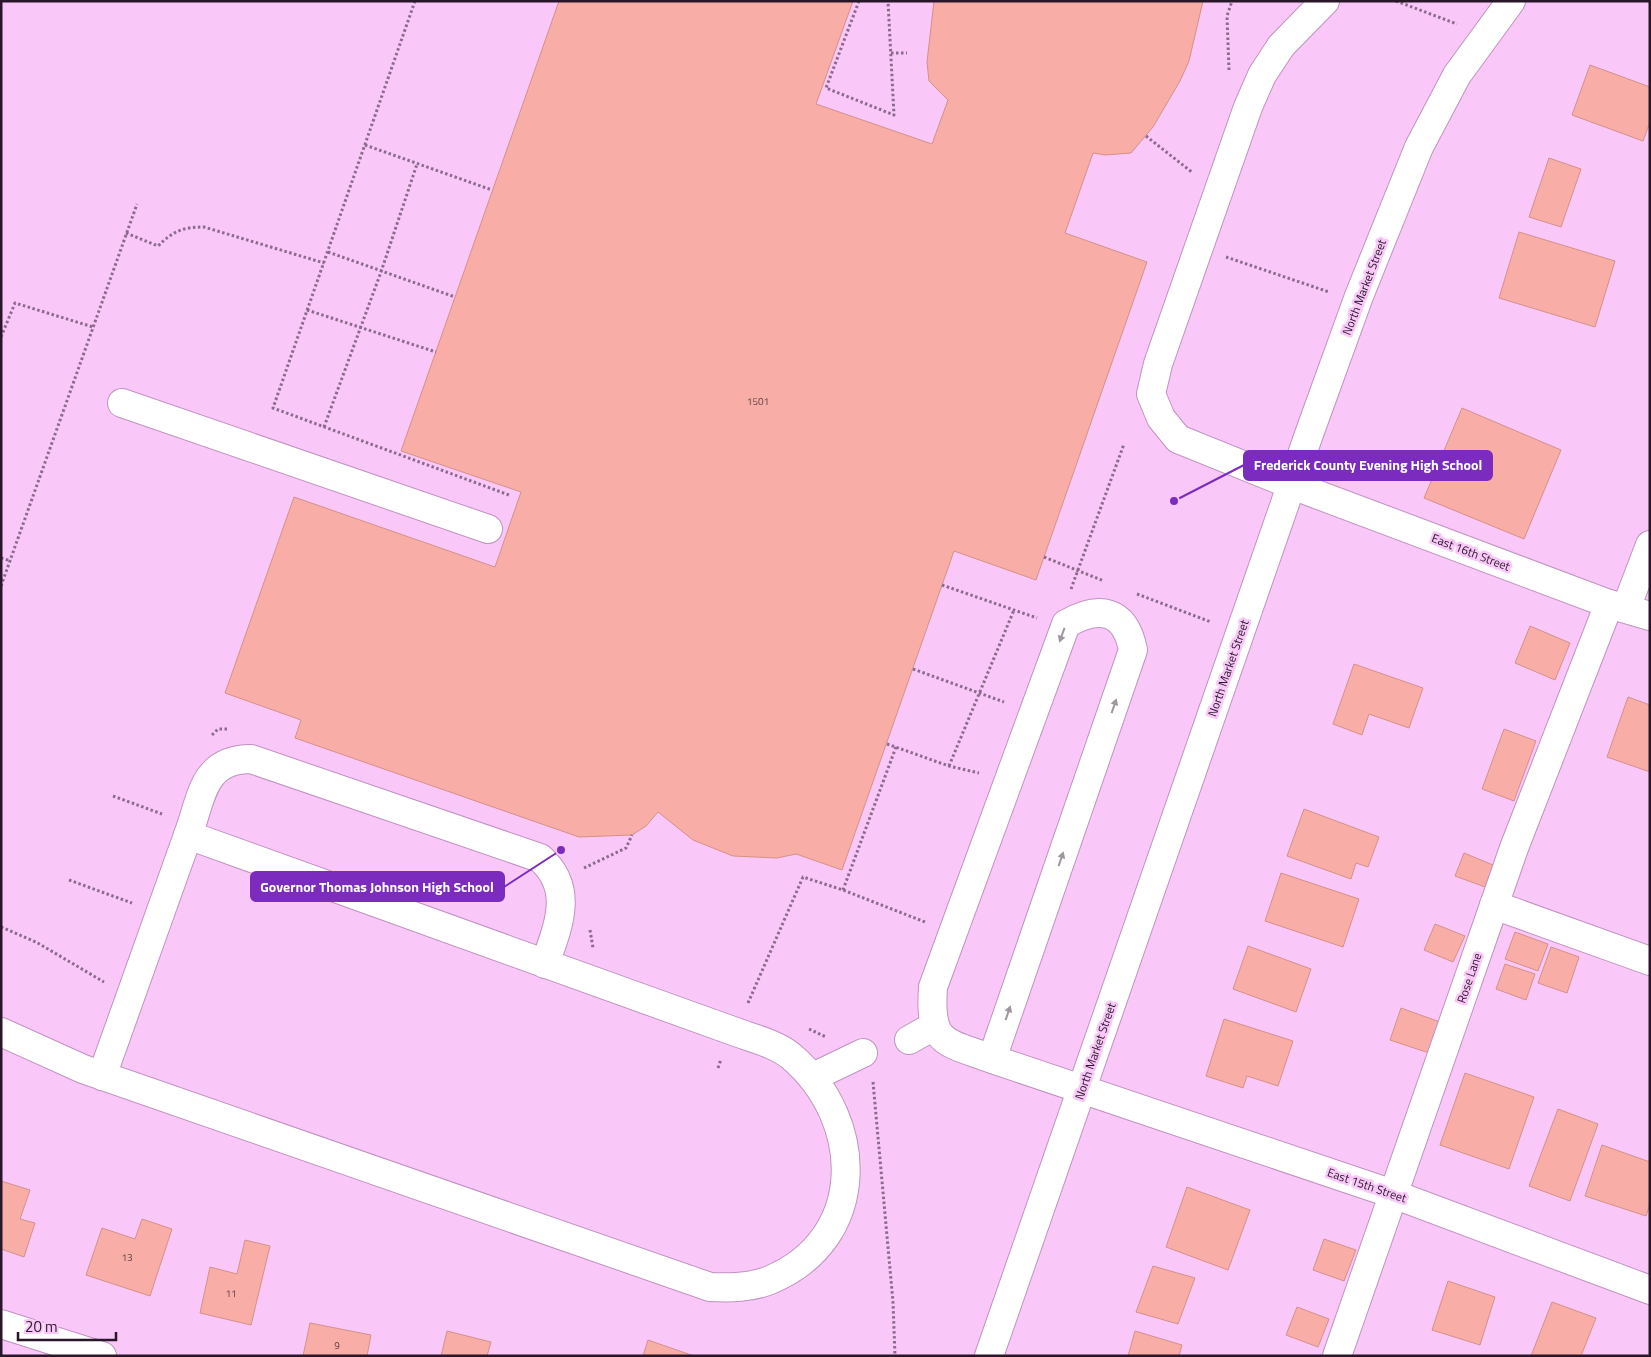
<svg xmlns="http://www.w3.org/2000/svg" width="1651" height="1357" font-family="'Titillium Web',sans-serif">
<style>
.building{fill:#f8aea6;stroke:#d49088}
.lines{fill:none;stroke-linecap:round;stroke-linejoin:round}
.minor-casing{stroke:#c192c0;stroke-width:30}
.major-casing{stroke:#c192c0;stroke-width:30}
.path{stroke:#8b6b8b;stroke-width:3;stroke-dasharray:2.5 2.5;stroke-linecap:butt}
.minor{stroke:#fff;stroke-width:28}
.major{stroke:#fff;stroke-width:28}
.oneway{fill:#9f979f}
.labels{text-anchor:middle;dominant-baseline:central;stroke-width:5;stroke-linejoin:round;paint-order:stroke}
.number-label{font-size:10px;fill:#5d3d48}
.street-label{font-size:12px;fill:#291729;stroke:#f9c8f8}
.leader{fill:none;stroke:#7b2cbf;stroke-width:2}
.callout-dot{fill:#7b2cbf;stroke:#f9c8f8;stroke-width:2}
.callout{fill:#7b2cbf;stroke:#7b2cbf;stroke-width:2}
.callout-label{font-size:14px;text-anchor:middle;font-weight:bold;fill:#fff}
</style>
<rect width="100%" height="100%" fill="#f9c8f8"/>
<g class="building">
<path d="M559 1H853L816 104 932 144 948 100 929 81 927 62 934 1H1203L1189 61 1180 81 1153 127 1131 153 1105 155 1093 153 1065 233 1147 262 1036 580 954 551 842 870 796 854 777 858 733 856 693 840 658 812 646 826 632 835 579 837 295 738 301 720 225 693 294 497 495 567 521 492 401 451Z"/>
<path d="M1590 65 1650 87V122L1643 141 1572 115Z"/>
<path d="M1549 158 1581 169 1561 227 1529 217Z"/>
<path d="M1519 232 1615 261 1595 327 1499 298Z"/>
<path d="M1462 408 1561 450 1524 539 1424 498Z"/>
<path d="M1530 626 1570 643 1555 680 1515 663Z"/>
<path d="M1354 664 1423 688 1409 728 1369 714 1362 735 1333 724Z"/>
<path d="M1628 697 1650 705V772L1607 757Z"/>
<path d="M1504 729 1536 741 1514 801 1482 789Z"/>
<path d="M1304 809 1379 837 1368 867 1356 863 1351 879 1287 856Z"/>
<path d="M1464 853 1493 865 1485 887 1455 876Z"/>
<path d="M1281 873 1359 899 1343 947 1265 921Z"/>
<path d="M1435 924 1465 936 1453 962 1424 950Z"/>
<path d="M1515 932 1548 944 1538 971 1505 959Z"/>
<path d="M1248 946 1311 969 1296 1012 1233 989Z"/>
<path d="M1551 947 1579 957 1567 993 1538 983Z"/>
<path d="M1505 964 1535 974 1526 1000 1496 989Z"/>
<path d="M1401 1008 1440 1022 1429 1053 1390 1040Z"/>
<path d="M1224 1019 1293 1041 1278 1086 1247 1076 1243 1088 1206 1076Z"/>
<path d="M1465 1073 1534 1097 1509 1169 1440 1145Z"/>
<path d="M1558 1109 1598 1124 1570 1201 1529 1186Z"/>
<path d="M1602 1145 1650 1162V1204L1646 1216 1585 1196Z"/>
<path d="M1 1181 30 1190 20 1219 35 1223 24 1257 1 1249Z"/>
<path d="M1187 1187 1250 1210 1228 1270 1166 1247Z"/>
<path d="M142 1219 172 1229 150 1296 86 1275 102 1228 135 1239Z"/>
<path d="M1324 1239 1356 1250 1344 1281 1313 1270Z"/>
<path d="M245 1240 270 1246 251 1325 200 1313 210 1267 237 1274Z"/>
<path d="M1153 1266 1195 1278 1178 1324 1136 1312Z"/>
<path d="M1448 1281 1495 1297 1480 1345 1432 1330Z"/>
<path d="M1552 1302 1596 1318 1581 1356H1531Z"/>
<path d="M1297 1307 1329 1319 1318 1347 1286 1335Z"/>
<path d="M310 1323 371 1335 367 1356H303Z"/>
<path d="M447 1331 491 1342 487 1356H441Z"/>
<path d="M1135 1331 1182 1345 1179 1356H1128Z"/>
<path d="M648 1340 694 1356H643Z"/>
</g>
<g class="lines">
<defs>
<g id="minor">
<path d="M1325 1 1281 46 1262 75 1248 107 1158 364 1151 394 1161 418 1178 439 1292 485 1609 604 1650 616"/>
<path d="M122 403 488 529"/>
<path d="M1626 608 1650 545"/>
<path d="M188 835C202 798 202 759 251 759L540 858C575 889 558 926 545 964"/>
<path d="M1494 905 1650 961"/>
<path d="M1 1032 83 1069 710 1287C730 1288 751 1288 770 1280 868 1239 866 1121 792 1057 777 1044 752 1038 733 1031L188 835 102 1076"/>
<path d="M909 1040 934 1026"/>
<path d="M992 1059 1133 650C1125 609 1099 605 1066 624L933 987C929 1045 944 1041 992 1059L1393 1194 1650 1290"/>
<path d="M813 1077 863 1053"/>
<path d="M1 1324 102 1356"/>
<path d="M1337 1356 1514 848 1609 604"/>
</g>
<path id="major" d="M989 1356 1308 437 1359 296 1419 147 1457 75 1511 1"/>
</defs>
<use href="#minor" class="minor-casing"/>
<use href="#major" class="major-casing"/>
<g class="path">
<path d="M415 1 273 408 509 495"/>
<path d="M859 1 826 88 894 115 888 1"/>
<path d="M1396 1 1457 24"/>
<path d="M891 53H907"/>
<path d="M1229 70 1227 16 1232 1"/>
<path d="M1146 136 1193 173"/>
<path d="M365 145 492 190"/>
<path d="M126 233 158 246C173 231 183 227 204 227L324 263"/>
<path d="M328 252 455 297"/>
<path d="M1226 257 1329 292"/>
<path d="M307 310 436 352"/>
<path d="M1 337 15 303 93 327"/>
<path d="M324 427 381 272 417 164"/>
<path d="M1044 557 1104 581"/>
<path d="M1 558 11 561"/>
<path d="M942 585 1037 618"/>
<path d="M1 586 137 204"/>
<path d="M1071 589 1124 444"/>
<path d="M1137 594 1211 622"/>
<path d="M913 669 1004 702"/>
<path d="M212 735 218 729H228"/>
<path d="M887 744 949 766 979 773"/>
<path d="M949 766 1014 610"/>
<path d="M113 796 162 814"/>
<path d="M584 868 626 848 632 835"/>
<path d="M69 880 132 903"/>
<path d="M843 890 896 747"/>
<path d="M1 927 36 942 104 982"/>
<path d="M590 930 593 948"/>
<path d="M748 1003 803 877 843 890 925 922"/>
<path d="M809 1029 826 1037"/>
<path d="M718 1068 721 1059"/>
<path d="M873 1082 893 1302 895 1356"/>
</g>
<use href="#minor" class="minor"/>
<use href="#major" class="major"/>
</g>
<defs><path id="oneway-solid" d="M-6-.8H1V-3.2L6.5 0L1 3.2V.8H-6Z" transform="scale(1.25)"/></defs>
<g class="oneway">
<use href="#oneway-solid" transform="translate(1062 635) rotate(110)"/>
<use href="#oneway-solid" transform="translate(1114 706) rotate(-71)"/>
<use href="#oneway-solid" transform="translate(1061 859) rotate(-71)"/>
<use href="#oneway-solid" transform="translate(1008 1013) rotate(-71)"/>
</g>
<g class="labels">
<g class="number-label">
<text x="758" y="401">1501</text>
<text x="127" y="1257">13</text>
<text x="231" y="1293">11</text>
<text x="337" y="1345">9</text>
</g>
<g class="street-label">
<text transform="translate(1364 287) rotate(-69)">North Market Street</text>
<text transform="translate(1471 552) rotate(21)">East 16th Street</text>
<text transform="translate(1228 668) rotate(-71)">North Market Street</text>
<text transform="translate(1469 978) rotate(-71)">Rose Lane</text>
<text transform="translate(1095 1051) rotate(-71)">North Market Street</text>
<text transform="translate(1367 1185) rotate(19)">East 15th Street</text>
</g>
</g>
<path class="leader" d="M1174 501L1244 465M561 850L504 887"/>
<g class="callout-dot">
<circle cx="1174" cy="501" r="5"/>
<circle cx="561" cy="850" r="5"/>
</g>
<g class="callout">
<rect x="1244" y="451" width="248" height="29" rx="5"/>
<rect x="251" y="872" width="253" height="29" rx="5"/>
</g>
<g class="callout-label">
<text x="1368" y="470">Frederick County Evening High School</text>
<text x="377" y="892">Governor Thomas Johnson High School</text>
</g>
<rect width="1651" height="1357" fill="none" stroke="#291729" stroke-width="5"/>
<path d="M18 1332v8h98v-8" fill="none" stroke="#291729" stroke-width="2.5"/>
<text x="25" y="1332" font-size="15" fill="#291729" stroke="#f9c8f8" stroke-width="4" paint-order="stroke">20 m</text>
</svg>
